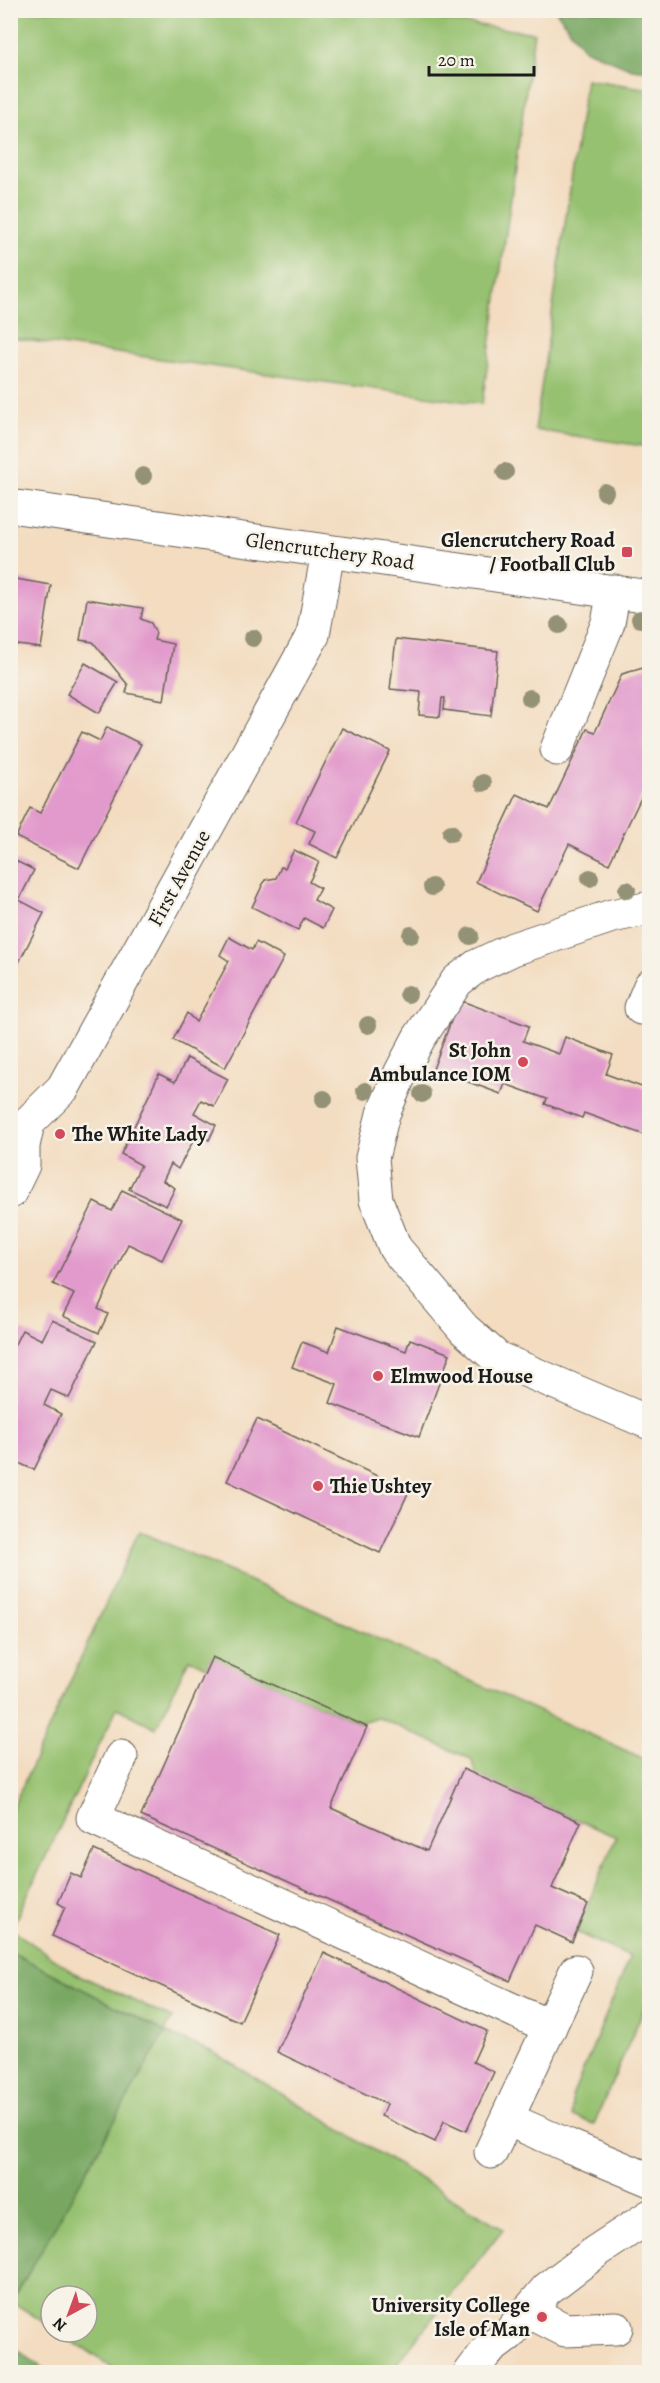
<svg xmlns="http://www.w3.org/2000/svg" width="660" height="2383" font-family="Alegreya,serif">
<style>
.green{fill:#96c16f;stroke:#596e46;stroke-width:1.5}
.forest{fill:#78a762;stroke:#4a623f;stroke-width:1.5}
.building{fill:#e29acc}
.lines{fill:none;stroke-linecap:round;stroke-linejoin:round}
.minor-casing{stroke:#675f55;stroke-width:35}
.major-casing{stroke:#675f55;stroke-width:35}
.highway-casing{stroke:#675f55;stroke-width:35}
.minor{stroke:#fff;stroke-width:33}
.major{stroke:#fff;stroke-width:33}
.highway{stroke:#fff;stroke-width:33}
.tree{fill:#949276}
.poi-dot{fill:#d1495b;stroke:#f7f3e8;stroke-width:2}
.labels{text-anchor:middle;dominant-baseline:central;stroke-width:5;stroke-linejoin:round;paint-order:stroke}
.poi-label{font-size:21px;font-weight:bold;fill:#1c1c1c;stroke:#f7f3e8;text-anchor:end}
.street-label{font-size:21px;fill:#1c1c1c;stroke:#f7f3e8}
</style>
<rect width="100%" height="100%" fill="#f7f3e8"/>
<filter id="ink" filterUnits="userSpaceOnUse"><feTurbulence type="fractalNoise" baseFrequency=".0167" numOctaves="2"/><feDisplacementMap in="SourceGraphic" scale="12" xChannelSelector="R" yChannelSelector="G"/><feConvolveMatrix kernelMatrix="1 2 1 2 8 2 1 2 1" color-interpolation-filters="sRGB"/></filter>
<filter id="wash" filterUnits="userSpaceOnUse"><feTurbulence type="fractalNoise" baseFrequency=".008" numOctaves="4" result="noise"/><feDisplacementMap in="SourceGraphic" scale="24" xChannelSelector="R" yChannelSelector="G"/><feGaussianBlur stdDeviation="1.35" result="paint"/><feColorMatrix in="noise" values="0 0 0 0 0 0 0 0 0 0 0 0 0 0 0 0 0 1.4 0 .05"/><feComposite in="paint" operator="in"/></filter>
<g filter="url(#wash)">
<rect width="100%" height="100%" fill="#f3dcc0"/>
<g class="green">
<path d="M371 10 534 33 482 404 11 338V11Z"/>
<path d="M586 79 649 89V447L535 430Z"/>
<path d="M139 1531 649 1761V1997L594 2124 572 2116V2097L630 1957 576 1932 616 1837 477 1776 471 1759 377 1717 359 1723 212 1658 207 1667 189 1659 156 1728 117 1708 11 1929 75 1973 172 2018 165 2032 213 2052 503 2229 390 2372H119L58 2332H87V2296H51V2327L11 2301 164 2032 11 1952V1811Z"/>
</g>
<g class="forest">
<path d="M556 11H649V71L632 69 584 49Z"/>
<path d="M11 1952 165 2032 11 2304Z"/>
<path d="M11 2345 48 2372H11Z"/>
</g>
<g id="blocks">
<g class="building">
<path d="M10 578 51 585 41 648 10 644Z"/>
<path d="M87 599 143 608 141 619 151 623 156 633 154 640 173 644 164 700 126 693 128 685 93 642 80 640Z"/>
<path d="M396 639 498 651 491 716 444 710 445 698H442L440 717 419 715 421 692 390 689Z"/>
<path d="M85 663 118 682 99 713 67 694Z"/>
<path d="M650 666V779L609 864 569 844 537 911 476 882 517 794 549 809 587 729 595 732 622 674Z"/>
<path d="M107 727 141 744 79 868 16 837 30 808 40 813 82 732 100 741Z"/>
<path d="M342 728 390 751 337 858 309 844 315 831 296 822Z"/>
<path d="M294 850 319 862 309 882 320 888 314 900 332 910 323 928 304 918 298 930 252 907 265 880 276 878 281 867 285 868Z"/>
<path d="M10 858 34 870 19 900 44 913 10 980Z"/>
<path d="M229 937 252 950 256 942 284 957 225 1068 173 1040 187 1013 196 1022 229 961 220 955Z"/>
<path d="M459 1000 529 1026 523 1041 559 1054 565 1037 613 1055 606 1074 650 1090V1137L584 1113 582 1118 545 1104 547 1099 505 1084 501 1094 433 1069Z"/>
<path d="M187 1058 228 1079 214 1106 201 1100 194 1113 216 1125 209 1140 197 1134 178 1169 171 1164 163 1181 175 1188 166 1206 129 1189 141 1165 121 1154 159 1074 175 1082Z"/>
<path d="M122 1190 182 1219 162 1260 128 1244 98 1309 108 1314 99 1333 63 1316 74 1294 53 1284 94 1202 112 1211Z"/>
<path d="M52 1320 97 1341 69 1398 51 1390 44 1405 61 1414 34 1470 10 1459V1354L22 1330 42 1340Z"/>
<path d="M338 1326 406 1351 410 1339 450 1354 419 1437 330 1403 337 1384 292 1367 302 1342 329 1352Z"/>
<path d="M257 1419 409 1491 380 1553 227 1481Z"/>
<path d="M212 1657 367 1727 331 1808 427 1851 463 1769 581 1822 552 1888 588 1904 572 1942 535 1925 510 1981 141 1816Z"/>
<path d="M94 1850 280 1935 240 2022 52 1936 65 1907 58 1903 71 1873 81 1878Z"/>
<path d="M324 1953 487 2031 473 2062 494 2072 466 2131 444 2121 435 2142 381 2116 387 2104 277 2052Z"/>
</g>
</g>
</g>
<g filter="url(#ink)">
<use href="#blocks" fill-opacity="0" stroke="#675f55" stroke-width="1.5"/>
<g class="lines">
<defs>
<g id="minor">
<path d="M557 749 608 623 614 591"/>
<path d="M650 908 612 916 513 949 477 966 457 981 419 1038 401 1072 383 1114 372 1158 376 1200 395 1248 464 1329 497 1358 650 1423"/>
<path d="M641 1008 650 986"/>
<path d="M10 1192 23 1165V1146L28 1123 63 1088 313 635 328 552"/>
<path d="M121 1757 93 1818 550 2027"/>
<path d="M507 2119 569 2146"/>
<path d="M491 2152 576 1971"/>
<path d="M528 2311 565 2330 616 2328"/>
<path d="M471 2372 487 2351 508 2335 547 2289 597 2251 650 2216"/>
</g>
<path id="major" d="M569 2146 650 2180"/>
<path id="highway" d="M10 506 650 597"/>
</defs>
<use href="#minor" class="minor-casing"/>
<use href="#major" class="major-casing"/>
<use href="#highway" class="highway-casing"/>
<use href="#minor" class="minor"/>
<use href="#major" class="major"/>
<use href="#highway" class="highway"/>
</g>
<g class="tree">
<circle cx="505" cy="472" r="9"/>
<circle cx="143" cy="476" r="9"/>
<circle cx="605" cy="492" r="9"/>
<circle cx="640" cy="619" r="9"/>
<circle cx="559" cy="625" r="9"/>
<circle cx="253" cy="638" r="9"/>
<circle cx="530" cy="698" r="9"/>
<circle cx="483" cy="783" r="9"/>
<circle cx="451" cy="833" r="9"/>
<circle cx="590" cy="878" r="9"/>
<circle cx="432" cy="887" r="9"/>
<circle cx="627" cy="890" r="9"/>
<circle cx="411" cy="935" r="9"/>
<circle cx="470" cy="936" r="9"/>
<circle cx="408" cy="994" r="9"/>
<circle cx="368" cy="1025" r="9"/>
<circle cx="365" cy="1091" r="9"/>
<circle cx="422" cy="1094" r="9"/>
<circle cx="324" cy="1099" r="9"/>
</g>
</g>
<g class="poi-dot">
<rect x="621" y="546" width="12" height="12" rx="3"/>
<circle cx="523" cy="1062" r="6"/>
<circle cx="60" cy="1134" r="6"/>
<circle cx="378" cy="1376" r="6"/>
<circle cx="318" cy="1486" r="6"/>
<circle cx="542" cy="2317" r="6"/>
</g>
<g class="labels">
<g class="poi-label">
<text x="615" y="540">Glencrutchery Road<tspan x="615" dy="24">/ Football Club</tspan></text>
<text x="511" y="1050">St John<tspan x="511" dy="24">Ambulance IOM</tspan></text>
<text x="72" y="1134" text-anchor="start">The White Lady</text>
<text x="390" y="1376" text-anchor="start">Elmwood House</text>
<text x="330" y="1486" text-anchor="start">Thie Ushtey</text>
<text x="530" y="2305">University College<tspan x="530" dy="24">Isle of Man</tspan></text>
</g>
<g class="street-label">
<text transform="translate(330 551) rotate(8)">Glencrutchery Road</text>
<text transform="translate(179 878) rotate(-61)">First Avenue</text>
</g>
</g>
<rect width="660" height="2383" fill="none" stroke="#f7f3e8" stroke-width="36"/>
<g transform="translate(69 2314) rotate(221)"><circle r="28" fill="#f7f3e8" stroke="#9f9d96" stroke-width="1.5"/>
<path d="M0-4.5L10 22L0 15L-10 22Z" fill="#d1495b"/>
<text y="-9" font-size="16" font-weight="bold" text-anchor="middle" fill="#1c1c1c">N</text>
</g>
<path d="M429 66v9h105v-9" fill="none" stroke="#1c1c1c" stroke-width="3"/>
<text x="438" y="66" font-size="18" fill="#1c1c1c" stroke="#f7f3e8" stroke-width="4.5" paint-order="stroke">20 m</text>
</svg>
